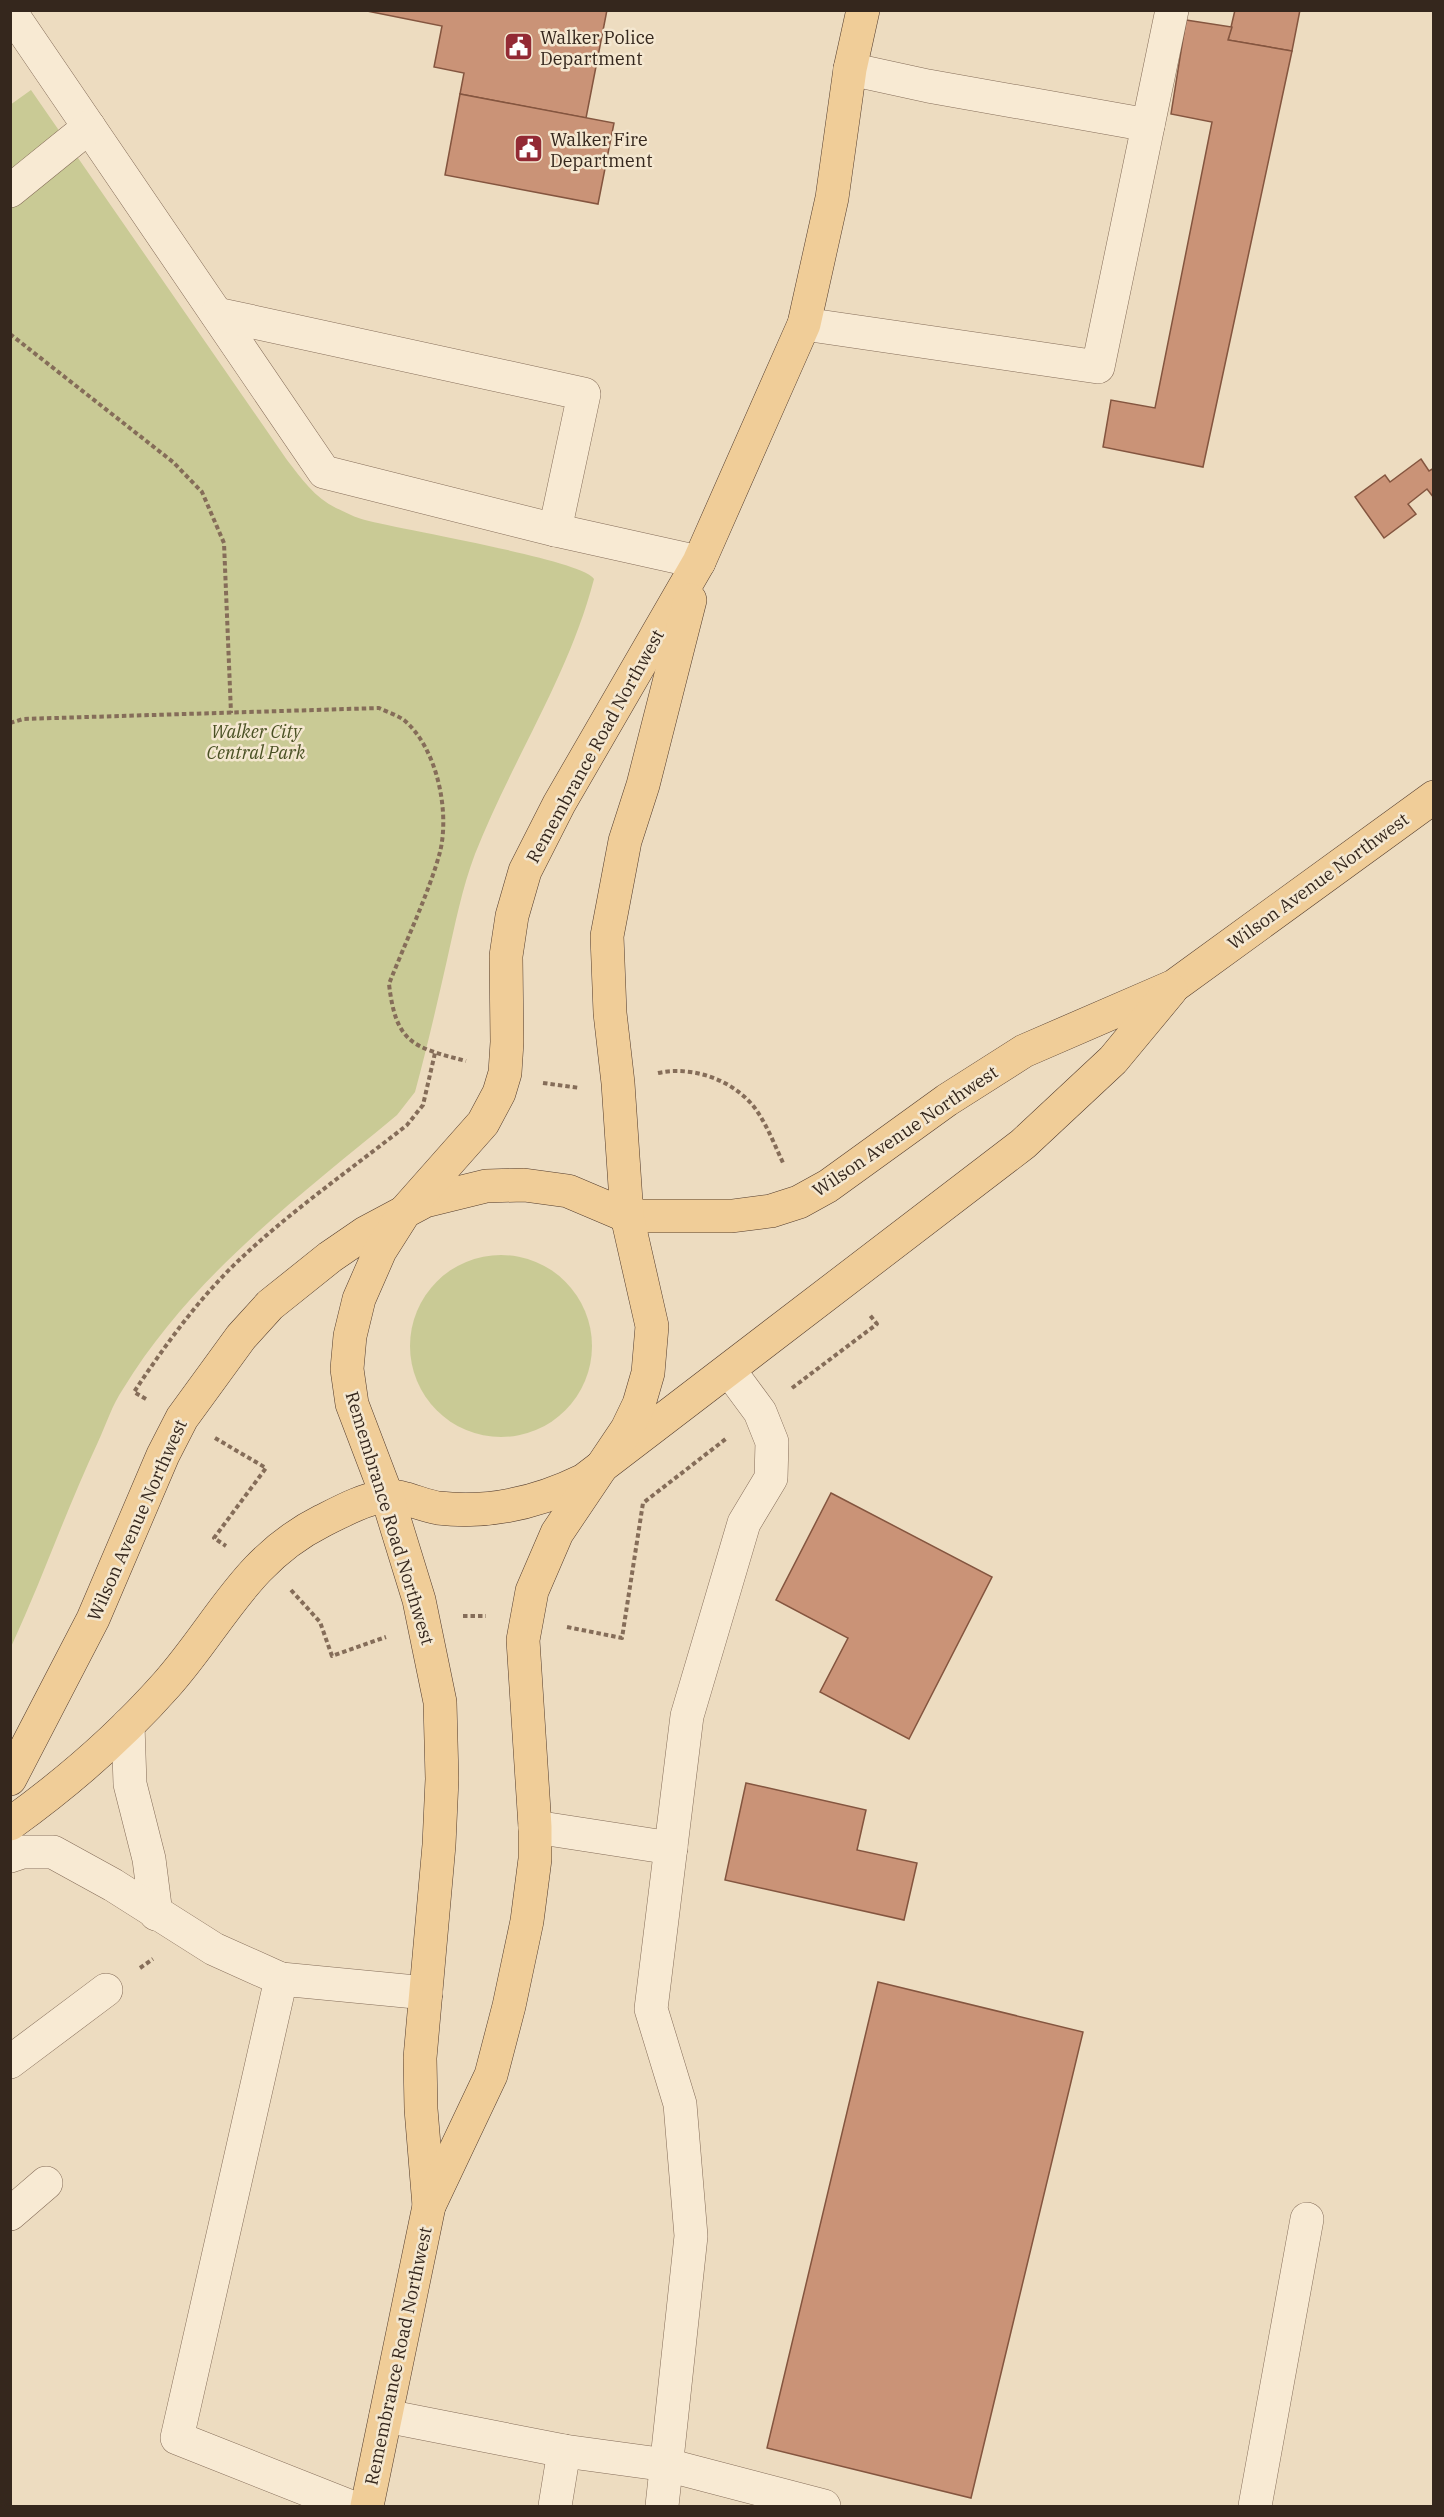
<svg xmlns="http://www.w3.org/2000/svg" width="1444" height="2517" font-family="'IBM Plex Serif',serif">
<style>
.green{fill:#c9ca95}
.building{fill:#ca9377;stroke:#84553f;stroke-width:1.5}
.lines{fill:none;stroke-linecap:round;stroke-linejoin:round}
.minor-casing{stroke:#856d59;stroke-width:34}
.major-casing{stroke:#533c2d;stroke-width:34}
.path{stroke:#856d59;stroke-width:4;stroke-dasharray:4.5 3;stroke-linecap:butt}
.minor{stroke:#f8ead3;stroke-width:33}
.major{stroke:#f0cd98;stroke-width:33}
.labels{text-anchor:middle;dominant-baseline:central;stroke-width:5;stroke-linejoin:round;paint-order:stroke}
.poi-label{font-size:18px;fill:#35271d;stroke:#f4e7d0;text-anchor:start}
.park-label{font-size:18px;font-style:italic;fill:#4a5124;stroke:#f4e7d0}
.street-label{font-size:18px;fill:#35271d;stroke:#f4e7d0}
</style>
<rect width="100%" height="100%" fill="#eddcc0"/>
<g class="green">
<path d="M31 90 287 460C301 478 315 498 336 508 345 512 356 518 365 520 397 529 585 560 594 579 569 676 511 762 475 854 462 888 455 925 447 960 437 1004 427 1048 415 1092L397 1115C297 1198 192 1276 123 1389 112 1405 106 1425 98 1442 66 1510 42 1580 11 1647L10 105Z"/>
<circle cx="501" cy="1346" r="91"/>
</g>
<g class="building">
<path d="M362 10H607L586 118 460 94 464 73 434 67 442 26Z"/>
<path d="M1235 10H1300L1292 51 1228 40Z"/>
<path d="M1186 20 1232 27 1228 40 1292 51 1203 467 1103 447 1111 400 1155 408 1212 122 1171 114Z"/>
<path d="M460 94 614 123 598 204 445 175Z"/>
<path d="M1421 459 1429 471 1434 468V498L1427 489 1408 504 1416 514 1384 538 1355 497 1385 475 1390 482Z"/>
<path d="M831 1493 992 1577 909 1739 820 1692 848 1638 776 1600Z"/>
<path d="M746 1783 866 1810 857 1850 917 1863 904 1920 725 1880Z"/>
<path d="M878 1982 1083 2032 971 2498 767 2448Z"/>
</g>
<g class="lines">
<defs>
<g id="minor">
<path d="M10 11 324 472 555 530 699 562"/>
<path d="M850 69 928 86 1148 125"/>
<path d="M10 191 89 127"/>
<path d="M217 314 584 394 555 530"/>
<path d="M804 324 1098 367 1172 10"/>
<path d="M128 1725 130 1784 149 1859 156 1914"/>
<path d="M535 1827 671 1848"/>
<path d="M10 1856 22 1852H53L113 1885 214 1949 281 1979"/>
<path d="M10 2062 106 1990"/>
<path d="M10 2214 46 2183"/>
<path d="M386 2416 564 2451 555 2506"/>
<path d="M564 2451 667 2465 824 2506"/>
<path d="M349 2506 177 2438 281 1979 426 1993"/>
<path d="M662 2506 691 2236 680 2104 651 2009 687 1716 744 1523 771 1478 772 1442 760 1412 729 1370"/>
<path d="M1255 2506 1307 2219"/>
</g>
<g id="major">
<path d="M10 1779 93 1619 163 1455 182 1418 241 1337 270 1305 330 1257 365 1233 425 1201 486 1186 524 1185 568 1191 627 1216H732L771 1211 799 1202 828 1186 947 1100 1024 1051 1174 986 1434 797"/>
<path d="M10 1824C67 1783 121 1736 167 1684 220 1624 246 1559 322 1521 340 1512 364 1499 385 1496 398 1494 424 1506 438 1508 488 1514 539 1502 584 1480L1023 1144 1113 1060 1171 990"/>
<path d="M429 2206 421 2109 420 2058 439 1845 442 1779 440 1702 419 1600 387 1496 352 1404 347 1369 350 1336 359 1299 380 1251 406 1210 483 1123 499 1093 505 1073 507 1042 506 956 512 916 525 871 559 804 699 562 804 324 832 198 850 69 863 10"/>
<path d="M367 2506 429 2206 491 2075 509 2006 527 1921 535 1859V1827L523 1640 532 1591 557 1533 627 1429 639 1404 648 1373 652 1326 627 1216 618 1083 610 1013 607 936 625 841 643 785 690 600"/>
</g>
</defs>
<use href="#minor" class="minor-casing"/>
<use href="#major" class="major-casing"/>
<g class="path">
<path d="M10 334 173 462 202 492 224 543 231 713"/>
<path d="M10 723 23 719 379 708C387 712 397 715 404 720 437 748 450 811 440 852 429 893 405 943 389 984 396 1043 412 1047 466 1061"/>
<path d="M658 1073C695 1065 739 1082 759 1114 769 1130 776 1148 784 1165"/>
<path d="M543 1083 580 1088"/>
<path d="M792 1388 877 1324 869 1314"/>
<path d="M146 1399 134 1392C164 1347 196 1302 236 1263 288 1213 350 1170 407 1125L423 1105 435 1053"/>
<path d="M215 1438 266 1468 214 1538 226 1546"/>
<path d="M291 1590 320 1622 332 1656 386 1637"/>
<path d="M463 1616H486"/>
<path d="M567 1627 622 1638 643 1503 727 1438"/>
<path d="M140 1968 153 1959"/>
</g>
<use href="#minor" class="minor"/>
<use href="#major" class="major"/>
</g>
<defs>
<symbol id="civic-square" viewBox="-11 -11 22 22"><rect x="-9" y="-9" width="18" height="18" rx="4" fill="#932a34" stroke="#f4e7d0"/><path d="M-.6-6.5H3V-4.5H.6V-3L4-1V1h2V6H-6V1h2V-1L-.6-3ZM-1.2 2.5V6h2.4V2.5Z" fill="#fff"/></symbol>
</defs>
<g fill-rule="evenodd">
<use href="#civic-square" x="502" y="30" width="33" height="33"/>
<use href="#civic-square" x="512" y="132" width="33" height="33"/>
</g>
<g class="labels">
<g class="poi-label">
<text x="540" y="37">Walker Police<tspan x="540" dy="21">Department</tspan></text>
<text x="550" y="139">Walker Fire<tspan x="550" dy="21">Department</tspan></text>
</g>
<g class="park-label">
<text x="256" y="731">Walker City<tspan x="256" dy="21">Central Park</tspan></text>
</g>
<g class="street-label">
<text transform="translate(595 746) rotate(-61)">Remembrance Road Northwest</text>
<text transform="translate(1318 881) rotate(-36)">Wilson Avenue Northwest</text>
<text transform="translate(905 1131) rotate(-34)">Wilson Avenue Northwest</text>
<text transform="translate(390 1518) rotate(73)">Remembrance Road Northwest</text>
<text transform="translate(137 1520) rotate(-66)">Wilson Avenue Northwest</text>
<text transform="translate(398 2356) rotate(-78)">Remembrance Road Northwest</text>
</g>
</g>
<rect width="1444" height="2517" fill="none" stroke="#35271d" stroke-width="24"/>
</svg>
